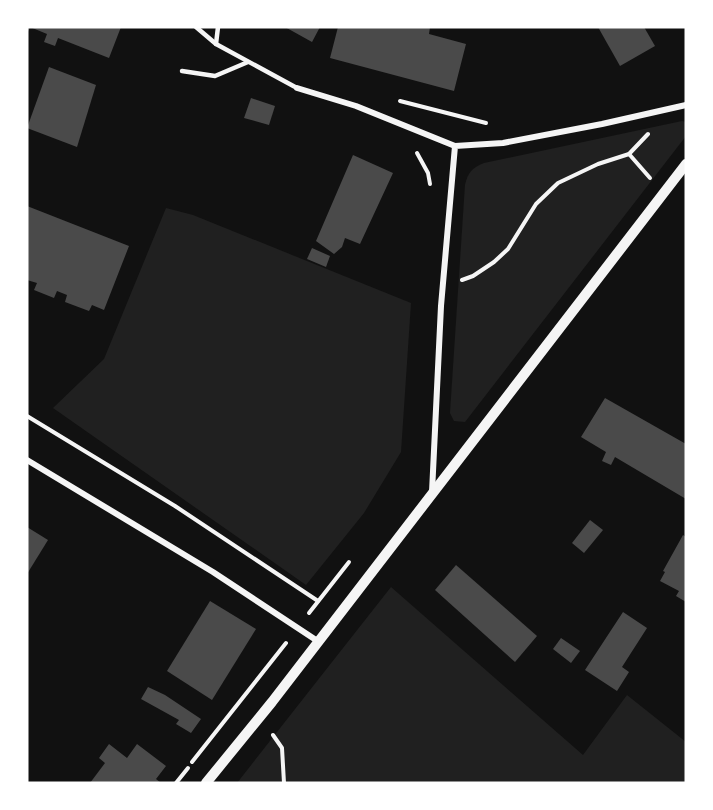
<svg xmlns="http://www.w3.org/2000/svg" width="713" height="810" font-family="'Alegreya Sans',sans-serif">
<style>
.green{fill:#202020}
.building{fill:#4a4a4a}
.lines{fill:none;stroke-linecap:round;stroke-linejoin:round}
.path{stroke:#f5f5f5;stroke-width:4}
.service{stroke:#f5f5f5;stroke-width:4.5}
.minor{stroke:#f5f5f5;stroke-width:6}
.tertiary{stroke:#f5f5f5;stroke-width:10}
</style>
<rect width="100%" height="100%" fill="#111"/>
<g class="green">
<path d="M682 121 686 122V136L465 422 454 421 450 413 465 185C468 172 472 168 484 163Z"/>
<path d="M166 208 193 215 411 303 401 452 364 513 306 585 53 408 104 359Z"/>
<path d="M391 587 583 755 627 695 686 742V783H237Z"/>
</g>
<g class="building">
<path d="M27 27H121L109 58 58 38 55 46 44 42 47 34 30 27 27 34Z"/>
<path d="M285 27H320L312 42Z"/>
<path d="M338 27H430L429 34 466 44 454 91 330 58Z"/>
<path d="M598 27H644L655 46 620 66Z"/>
<path d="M49 67 96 85 77 147 27 128Z"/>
<path d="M251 98 275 106 269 125 244 118Z"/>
<path d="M353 155 393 173 360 244 345 238 342 247 334 254 316 241Z"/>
<path d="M27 206 129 246 104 310 92 305 89 311 65 302 67 295 57 291 54 298 34 290 37 283 27 280Z"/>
<path d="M312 248 330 256 326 267 307 259Z"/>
<path d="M605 398 686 444V499L615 457 611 465 602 461 606 452 581 437Z"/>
<path d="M590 520 603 530 584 553 572 543Z"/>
<path d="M27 527 48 540 27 574Z"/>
<path d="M683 535 686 537V602L676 596 679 591 660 581 665 572 663 571Z"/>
<path d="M456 565 537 636 515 662 435 590Z"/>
<path d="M210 601 256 629 212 700 167 671Z"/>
<path d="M623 612 647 628 622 667 629 672 617 691 585 670Z"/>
<path d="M561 638 580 651 571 663 553 649Z"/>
<path d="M148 687 165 695 201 719 191 733 176 724 179 720 141 699Z"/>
<path d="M109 744 127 758 137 744 166 766 156 779 161 783H90L105 763 99 758Z"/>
</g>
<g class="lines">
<g class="path">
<path d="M400 101 486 123"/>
<path d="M417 153 428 173 430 184"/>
<path d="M629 154 650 178"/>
<path d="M462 280 473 276 494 262 508 249 536 204 558 183 598 164 629 154 648 134"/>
<path d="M27 416 175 506 318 601"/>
<path d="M309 613 349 562"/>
<path d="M273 735 282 748 284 783"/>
<path d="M192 762 286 643"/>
<path d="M176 783 188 768"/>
</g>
<g class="service">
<path d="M196 27 216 44 297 88"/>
<path d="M216 44 218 27"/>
<path d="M182 71 215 76 248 62"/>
</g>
<g class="minor">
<path d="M297 88 356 106 455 146"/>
<path d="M27 460 213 572 319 642"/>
<path d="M432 492 441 306 455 146 503 143 602 124 686 105"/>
</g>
<path class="tertiary" d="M206 783 272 702 686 164"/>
</g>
<rect width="713" height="810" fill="none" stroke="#ffffff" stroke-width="57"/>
</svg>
